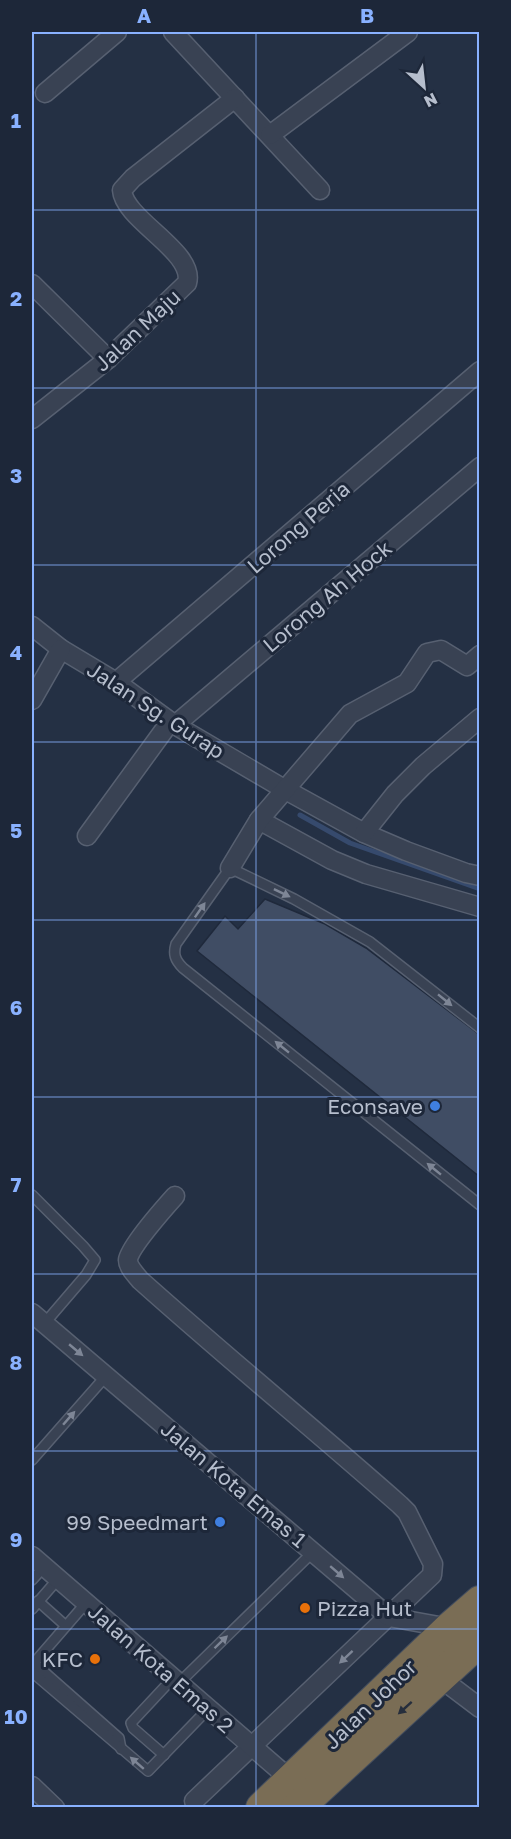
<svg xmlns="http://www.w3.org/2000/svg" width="511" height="1839" font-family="'Golos Text',sans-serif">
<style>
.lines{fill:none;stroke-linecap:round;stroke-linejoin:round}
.stream{stroke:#364a6d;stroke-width:5}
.building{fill:#404d64;stroke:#1f293b;stroke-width:1.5}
.lane-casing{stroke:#576071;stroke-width:12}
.street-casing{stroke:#576071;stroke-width:21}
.highway-casing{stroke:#434d5e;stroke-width:34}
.lane{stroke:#394253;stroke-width:9}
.street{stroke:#394253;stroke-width:18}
.highway{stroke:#7a6d55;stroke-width:32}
.oneway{fill:#7e8696}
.oneway2{fill:#262e3c}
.grid{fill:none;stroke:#89b1ff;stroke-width:1.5;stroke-opacity:0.55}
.shop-dot{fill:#3f7fe0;stroke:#1d2739;stroke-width:2}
.food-dot{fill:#e8710a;stroke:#1d2739;stroke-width:2}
.labels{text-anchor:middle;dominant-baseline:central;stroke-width:6;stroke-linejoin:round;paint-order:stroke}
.street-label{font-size:21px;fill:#b6becd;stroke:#1d2739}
.poi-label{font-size:21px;fill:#b6becd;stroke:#1d2739;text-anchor:end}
.neatline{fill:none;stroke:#89b1ff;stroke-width:2}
.grid-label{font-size:20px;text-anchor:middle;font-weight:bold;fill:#89b1ff}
</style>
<rect width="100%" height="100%" fill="#243044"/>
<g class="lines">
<path class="stream" d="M300 815 350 843 480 889"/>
</g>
<path class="building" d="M265 899 325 924 366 948 480 1035V1177L197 951 225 916 238 929Z"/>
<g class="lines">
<defs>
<g id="lane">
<path d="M480 1028 370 942 294 899 230 868 176 944C173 954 175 960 183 968L480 1205"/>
<path d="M32 1195 83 1246 95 1260 86 1275 44 1324"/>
<path d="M32 1460 106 1376"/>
<path d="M32 1580 44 1567"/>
<path d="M38 1601 66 1626"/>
<path d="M86 1603 34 1663 119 1738 121 1749"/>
<path d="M32 1609 58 1579"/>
<path d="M32 1672 148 1771 208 1709"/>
<path d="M179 1683 313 1552"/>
<path d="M164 1755 133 1728 131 1723 173 1678"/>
</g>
<g id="street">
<path d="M173 32 320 190"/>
<path d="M45 93 117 32"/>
<path d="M270 135 408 32"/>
<path d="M32 284 108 359"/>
<path d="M32 419 108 359 187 283C196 252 124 220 122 190L133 178 235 98"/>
<path d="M32 626 61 649 116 682 175 725 284 789 364 833 406 851 466 873 480 876"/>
<path d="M116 682 480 371"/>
<path d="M32 700 61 649"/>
<path d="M175 725 480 467"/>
<path d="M259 820 332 860 366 874 480 907"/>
<path d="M364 833 395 794 423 766 480 718"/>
<path d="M87 836 170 722"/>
<path d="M230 868 259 820 350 714 407 683 427 653 441 650 467 666 480 655"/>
<path d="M175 1196C166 1206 127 1250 128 1260 128 1267 136 1275 140 1280 226 1357 314 1429 400 1505L407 1512 433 1564 432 1575 194 1801"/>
<path d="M32 1313 389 1617 450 1628"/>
<path d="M32 1556 291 1780"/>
<path d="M439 1677 480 1708"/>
<path d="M32 1786 55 1808"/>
</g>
<g id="highway">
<path d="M262 1808 450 1628 480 1602"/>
<path d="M297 1808 480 1640"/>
</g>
</defs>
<use href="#lane" class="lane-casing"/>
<use href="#street" class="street-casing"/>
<use href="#highway" class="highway-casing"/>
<use href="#lane" class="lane"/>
<use href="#street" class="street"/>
<use href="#highway" class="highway"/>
</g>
<defs><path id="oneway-solid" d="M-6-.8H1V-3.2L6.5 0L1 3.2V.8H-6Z" transform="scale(1.5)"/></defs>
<g class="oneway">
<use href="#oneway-solid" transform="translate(282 893) rotate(26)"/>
<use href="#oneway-solid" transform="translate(200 910) rotate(-55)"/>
<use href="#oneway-solid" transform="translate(445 1000) rotate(39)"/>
<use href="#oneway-solid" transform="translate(282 1047) rotate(-141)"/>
<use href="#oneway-solid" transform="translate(434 1169) rotate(-141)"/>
<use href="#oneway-solid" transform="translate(76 1350) rotate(40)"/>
<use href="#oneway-solid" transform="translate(69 1418) rotate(-49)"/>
<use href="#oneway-solid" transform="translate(337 1572) rotate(41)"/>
<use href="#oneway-solid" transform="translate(221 1642) rotate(-44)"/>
<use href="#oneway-solid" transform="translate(346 1657) rotate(137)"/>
<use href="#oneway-solid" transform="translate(137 1763) rotate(-139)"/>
</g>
<use class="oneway2" href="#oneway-solid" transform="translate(405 1708) rotate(138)"/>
<path class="grid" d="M256 32V1808M32 210H480M32 388H480M32 565H480M32 742H480M32 920H480M32 1097H480M32 1274H480M32 1451H480M32 1629H480"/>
<g class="shop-dot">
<circle cx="435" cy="1106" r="6"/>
<circle cx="220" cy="1522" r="6"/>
</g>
<g class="food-dot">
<circle cx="305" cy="1608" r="6"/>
<circle cx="95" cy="1659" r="6"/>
</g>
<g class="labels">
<g class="street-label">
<text transform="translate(137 330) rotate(-43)">Jalan Maju</text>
<text transform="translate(298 527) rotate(-41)">Lorong Peria</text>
<text transform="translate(327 596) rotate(-40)">Lorong Ah Hock</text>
<text transform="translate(156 710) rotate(33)">Jalan Sg. Gurap</text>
<text transform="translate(234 1484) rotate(40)">Jalan Kota Emas 1</text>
<text transform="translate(161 1668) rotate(41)">Jalan Kota Emas 2</text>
<text transform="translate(370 1704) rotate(-44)">Jalan Johor</text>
</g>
<g class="poi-label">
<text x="423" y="1106">Econsave</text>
<text x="208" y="1522">99 Speedmart</text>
<text x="317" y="1608" text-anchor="start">Pizza Hut</text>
<text x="83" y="1659">KFC</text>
</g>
</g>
<rect width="511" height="1839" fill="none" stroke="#1d2739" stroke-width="66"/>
<g transform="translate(424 87) rotate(153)" stroke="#1d2739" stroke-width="4.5" paint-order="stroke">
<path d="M0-4.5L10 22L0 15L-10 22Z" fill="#b6becd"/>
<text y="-9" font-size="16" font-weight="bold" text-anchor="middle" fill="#b6becd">N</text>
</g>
<rect x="33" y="33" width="445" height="1773" class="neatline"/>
<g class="grid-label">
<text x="144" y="23">A</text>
<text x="367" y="23">B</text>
<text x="16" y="128">1</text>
<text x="16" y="306">2</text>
<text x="16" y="483">3</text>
<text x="16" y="660">4</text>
<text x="16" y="838">5</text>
<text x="16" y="1015">6</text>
<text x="16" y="1192">7</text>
<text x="16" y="1370">8</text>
<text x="16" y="1547">9</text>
<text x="16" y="1724">10</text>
</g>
</svg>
